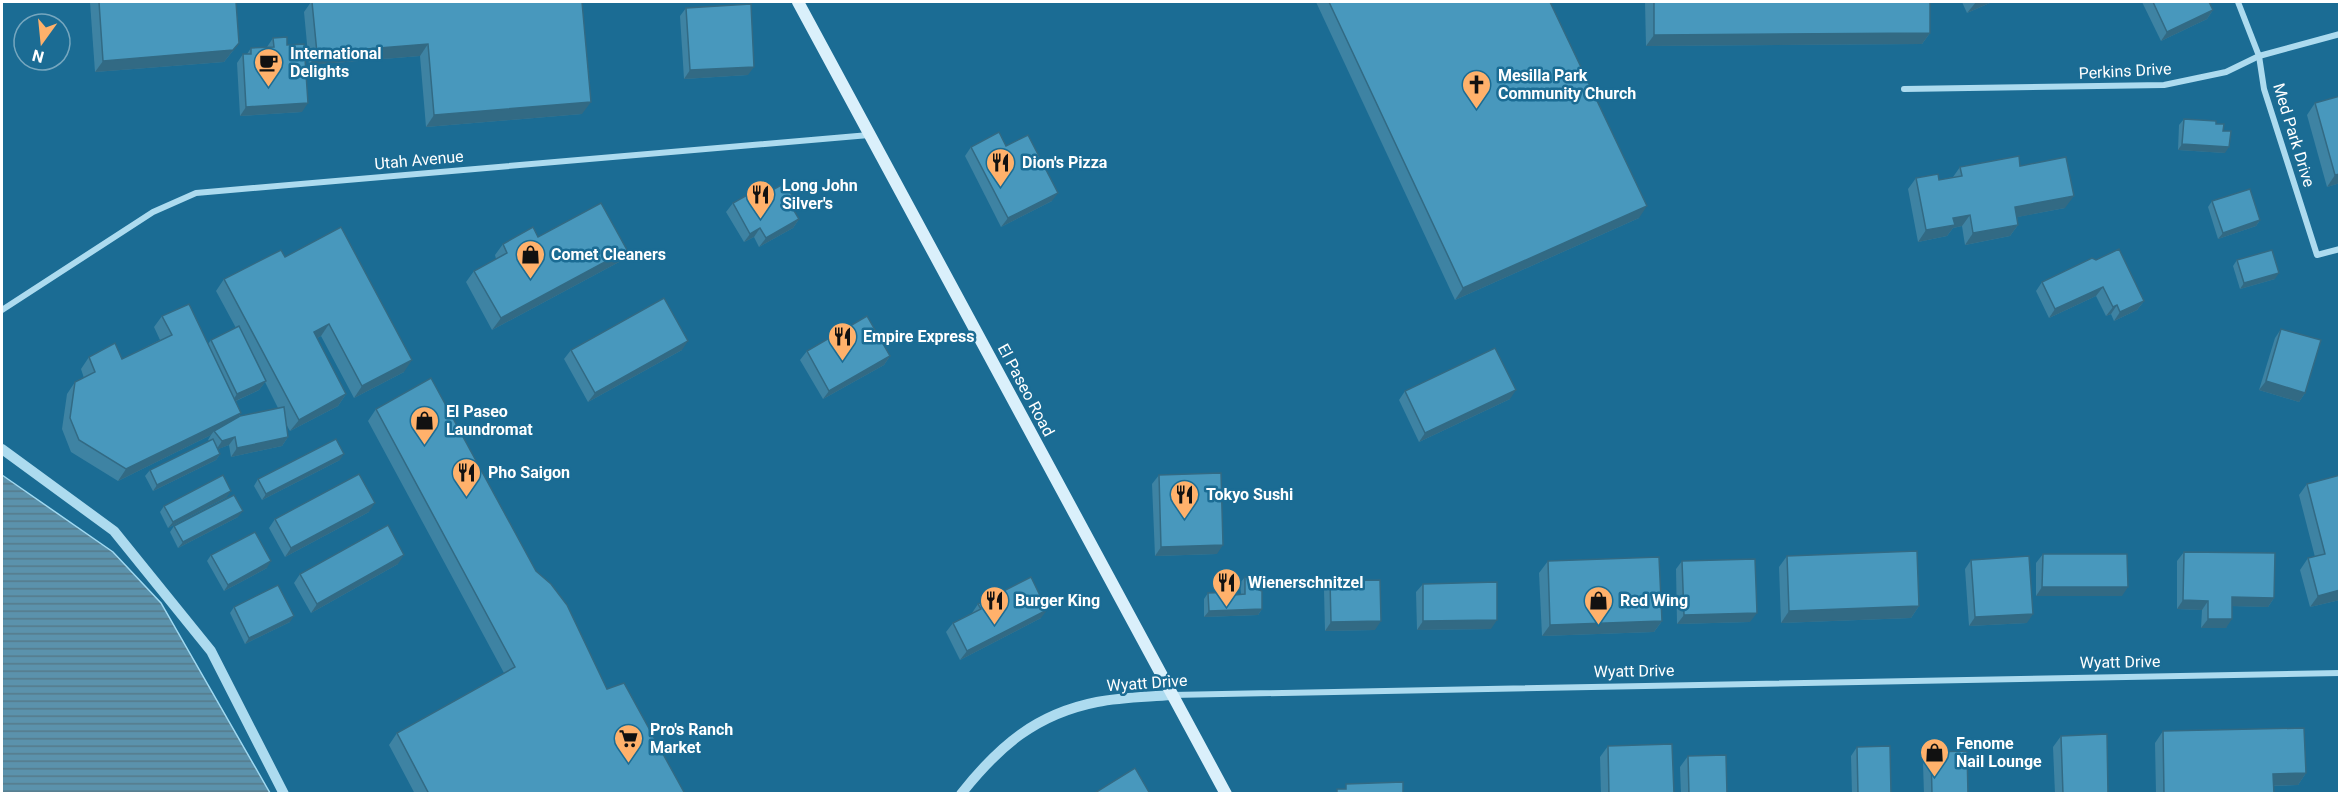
<svg xmlns="http://www.w3.org/2000/svg" width="2341" height="795" font-family="Roboto,sans-serif">
<style>
.water{fill:url(#water-rules);stroke:#a0d9f1;stroke-width:1.5}
.lines{fill:none;stroke-linecap:round;stroke-linejoin:round}
.minor{stroke:#addbef;stroke-width:6}
.tertiary{stroke:#addbef;stroke-width:10}
.secondary{stroke:#daf0fb;stroke-width:12}
.wall{fill:#3e83a3;fill-rule:evenodd}
.shaded-wall{fill:#326a84}
.building{fill:#4898bd;stroke:#326a84;stroke-width:1.5}
.labels{text-anchor:middle;dominant-baseline:central;stroke-width:5;stroke-linejoin:round;paint-order:stroke}
.poi-label{font-size:16px;font-weight:bold;fill:#fff;stroke:#1b6c94;text-anchor:start}
.street-label{font-size:16px;fill:#fff;stroke:#1b6c94}
</style>
<defs>
<pattern id="water-rules" width="6" height="5" patternUnits="userSpaceOnUse" patternTransform="scale(1.5)"><rect width="6" height="5" fill="#5b92ac"/><path d="M0 2.5h6" fill="none" stroke="#567a8a"/></pattern>
</defs>
<rect width="100%" height="100%" fill="#1b6c94"/>
<path class="water" d="M2 475 113 552 161 603 270 793H2Z"/>
<g class="lines">
<g class="minor">
<path d="M2238 2 2259 56 2264 89 2317 255 2340 249"/>
<path d="M1904 89 2164 85 2226 72 2259 56 2340 34"/>
<path d="M2 310 153 212 196 193 869 135"/>
<path d="M1172 695 2340 673"/>
</g>
<g class="tertiary">
<path d="M2 449 114 531 211 651 284 794"/>
<path d="M961 794C999 746 1036 714 1097 702 1121 697 1147 697 1171 695"/>
</g>
<path class="secondary" d="M798 2 1226 794"/>
</g>
<g class="wall">
<path d="M90 2H236L239 43 224 62 95 72Z"/>
<path d="M311 2H582V114L426 127 420 56 309 65 304 12Z"/>
<path d="M1316 2H1550L1639 218 1455 300Z"/>
<path d="M1645 2H1930V33L1922 44 1646 46Z"/>
<path d="M1962 2H1992L1967 13Z"/>
<path d="M2142 2H2209L2213 10 2207 19 2161 41Z"/>
<path d="M686 8 748 75 684 79 680 16Z"/>
<path d="M273 38 287 45 302 112 240 116 237 63 243 54H247L251 48 267 47Z"/>
<path d="M2340 96V183L2327 187 2307 115 2315 103Z"/>
<path d="M2184 119 2216 124 2223 131 2225 153 2178 150 2179 125Z"/>
<path d="M1006 146 1052 201 1001 227 965 156 971 147Z"/>
<path d="M2020 166 2065 208 2017 217 2018 225 2010 236 1965 245 1962 226 1953 228 1947 236 1918 242 1908 189 1916 178 1939 180 1953 177 1960 167Z"/>
<path d="M767 193 795 201 791 207 799 219 793 228 759 247 754 237 744 242 726 212 733 203Z"/>
<path d="M2212 201 2260 220 2256 226 2218 239 2208 207Z"/>
<path d="M538 237 619 262 492 330 466 282 474 271 496 259 495 255 503 244Z"/>
<path d="M285 257 404 372 354 398 321 336 317 338 346 394 338 406 290 431 286 424 288 437 282 446 231 457 229 445 218 449 220 454 216 460 153 491 145 476 150 470 209 441 208 440 211 435 118 481 71 452 62 429 67 394 75 382 84 378 81 369 89 357 122 359 160 340 154 327 162 316 208 344 211 340 236 328 216 291 224 279ZM265 382 278 408 240 416 236 401 259 390Z"/>
<path d="M2092 258 2144 301 2137 310 2114 321 2111 314 2106 316 2096 296 2049 318 2036 291 2042 282Z"/>
<path d="M2237 260 2275 279 2240 289 2233 266Z"/>
<path d="M2281 329 2305 393 2299 402 2259 390 2275 338Z"/>
<path d="M571 350H682L588 402 564 359Z"/>
<path d="M807 351 890 356 884 365 823 399 800 360Z"/>
<path d="M1405 391 1510 399 1419 442 1399 400Z"/>
<path d="M376 409 536 571 607 689 685 794H415L389 745 397 733 504 673 368 421Z"/>
<path d="M340 460 262 500 254 486 258 479Z"/>
<path d="M1159 475 1217 554 1155 556 1152 484Z"/>
<path d="M2307 484 2340 600 2310 607 2300 570 2308 558 2315 557 2299 495Z"/>
<path d="M227 497 168 528 160 512 164 506Z"/>
<path d="M369 512 285 557 269 528 275 519Z"/>
<path d="M238 517 178 548 170 532 174 526Z"/>
<path d="M2184 552 2274 598 2268 607 2232 606 2226 628H2201L2202 610 2177 609V561Z"/>
<path d="M2043 554 2122 596H2036V563Z"/>
<path d="M211 555 267 568 224 591 207 561Z"/>
<path d="M1787 556 1919 606 1911 618 1781 623 1779 567Z"/>
<path d="M1971 560 2027 623 1969 626 1965 569Z"/>
<path d="M1548 561 1662 621 1654 632 1542 636 1539 573Z"/>
<path d="M1682 561 1750 622 1677 624 1676 569Z"/>
<path d="M398 564 311 613 294 583 300 574Z"/>
<path d="M1245 577 1259 590 1262 609 1258 615 1204 617V599L1208 593 1241 594 1240 583Z"/>
<path d="M1330 581 1375 630 1325 631 1324 590Z"/>
<path d="M1423 584 1491 629 1417 630 1416 592Z"/>
<path d="M978 604 1041 618 960 660 946 632 953 623 972 613Z"/>
<path d="M234 607 290 622 245 644 230 613Z"/>
<path d="M2163 731 2306 773 2298 785 2273 786 2274 794H2156L2155 743Z"/>
<path d="M2061 736 2108 794H2055L2053 747Z"/>
<path d="M1608 746 1674 794H1601L1600 757Z"/>
<path d="M1857 747 1891 794H1852L1851 756Z"/>
<path d="M1931 752 1968 794H1924L1923 764Z"/>
<path d="M1688 756 1727 794H1681L1680 767Z"/>
</g>
<g class="shaded-wall">
<path d="M1976 2H1992L1967 13Z"/>
<path d="M2213 10 2207 19 2161 41 2167 32Z"/>
<path d="M1930 33 1922 44 1646 46 1654 35Z"/>
<path d="M239 43 224 62 95 72 103 61Z"/>
<path d="M428 44 420 56 309 65 317 53Z"/>
<path d="M754 67 748 75 684 79 690 70Z"/>
<path d="M591 102 582 114 426 127 434 115Z"/>
<path d="M308 103 302 112 240 116 246 107Z"/>
<path d="M2182 144 2229 147 2225 153 2178 150Z"/>
<path d="M2340 174V183L2327 187 2335 175Z"/>
<path d="M1058 193 1052 201 1001 227 1008 218Z"/>
<path d="M2074 196 2065 208 2007 219 2015 207Z"/>
<path d="M1647 206 1639 218 1455 300 1463 288Z"/>
<path d="M1970 215 1962 226 1953 228 1947 236 1918 242 1926 230 1953 218Z"/>
<path d="M799 219 793 228 759 247 766 238Z"/>
<path d="M2260 220 2256 226 2218 239 2223 233Z"/>
<path d="M2018 225 2010 236 1965 245 1973 233Z"/>
<path d="M760 228 754 237 744 242 750 234Z"/>
<path d="M627 250 619 262 492 330 501 318Z"/>
<path d="M2279 273 2275 279 2240 289 2244 283Z"/>
<path d="M2103 287 2096 296 2049 318 2055 309Z"/>
<path d="M2144 301 2137 310 2114 321 2120 312Z"/>
<path d="M2117 305 2111 314 2106 316 2113 307Z"/>
<path d="M329 324 321 336 306 344 314 332Z"/>
<path d="M688 341 682 350 588 402 595 393Z"/>
<path d="M890 356 884 365 823 399 829 391Z"/>
<path d="M412 360 404 372 354 398 362 386Z"/>
<path d="M266 381 259 390 231 403 237 394Z"/>
<path d="M2266 381 2305 393 2299 402 2259 390Z"/>
<path d="M1516 390 1510 399 1419 442 1425 433Z"/>
<path d="M346 394 338 406 290 431 299 420Z"/>
<path d="M241 413 233 424 214 431 211 435 118 481 126 469Z"/>
<path d="M235 437 229 445 216 450 222 441Z"/>
<path d="M288 437 282 446 231 457 237 448Z"/>
<path d="M220 454 216 460 153 491 157 485Z"/>
<path d="M344 454 340 460 262 500 266 494Z"/>
<path d="M231 491 227 497 168 528 173 522Z"/>
<path d="M375 503 369 512 285 557 291 548Z"/>
<path d="M243 511 238 517 178 548 183 542Z"/>
<path d="M1223 545 1217 554 1155 556 1161 547Z"/>
<path d="M404 555 398 564 311 613 317 604Z"/>
<path d="M271 561 267 568 224 591 228 585Z"/>
<path d="M2042 587H2128L2122 596H2036Z"/>
<path d="M2340 590V600L2310 607 2318 596Z"/>
<path d="M2232 597 2274 598 2268 607 2226 606Z"/>
<path d="M2183 600 2208 601 2202 610 2177 609Z"/>
<path d="M1919 606 1911 618 1781 623 1789 611Z"/>
<path d="M1262 609 1258 615 1204 617 1209 611Z"/>
<path d="M1047 610 1041 618 960 660 967 651Z"/>
<path d="M1757 613 1750 622 1677 624 1684 615Z"/>
<path d="M2033 614 2027 623 1969 626 1975 617Z"/>
<path d="M294 616 290 622 245 644 249 638Z"/>
<path d="M2208 619H2232L2226 628H2201Z"/>
<path d="M1497 620 1491 629 1417 630 1423 621Z"/>
<path d="M1381 621 1375 630 1325 631 1331 622Z"/>
<path d="M1662 621 1654 632 1542 636 1550 625Z"/>
<path d="M2306 773 2298 785 2265 786 2273 774Z"/>
</g>
<g class="building">
<path d="M99 2H236L239 43 233 50 103 61Z"/>
<path d="M312 2H582L591 102 434 115 428 44 317 53Z"/>
<path d="M1329 2H1550L1647 206 1463 288Z"/>
<path d="M1654 2H1930V33L1654 35Z"/>
<path d="M2153 2H2209L2213 10 2167 32Z"/>
<path d="M751 4 754 67 690 70 686 8Z"/>
<path d="M287 37V45L304 44 308 103 246 107 243 54H251V48L274 47 273 38Z"/>
<path d="M2340 96V174L2335 175 2315 103Z"/>
<path d="M2184 119 2216 121V124H2224L2223 131H2231L2229 147 2182 144Z"/>
<path d="M999 132 1006 146 1028 135 1058 193 1008 218 971 147Z"/>
<path d="M2019 156 2020 166 2066 157 2074 196 2015 207 2018 225 1973 233 1970 215 1953 218 1955 225 1926 230 1916 178 1938 174 1939 180 1962 176 1960 167Z"/>
<path d="M785 183 795 201 790 204 799 219 766 238 760 228 750 234 733 203 763 186 767 193Z"/>
<path d="M2250 189 2260 220 2223 233 2212 201Z"/>
<path d="M601 203 627 250 501 318 474 271 507 253 503 244 533 227 538 237Z"/>
<path d="M341 227 412 360 362 386 329 324 314 332 346 394 299 420 224 279 281 250 285 257Z"/>
<path d="M2119 249 2144 301 2120 312 2117 305 2113 307 2103 287 2055 309 2042 282 2092 258 2096 260Z"/>
<path d="M2272 250 2279 273 2244 283 2237 260Z"/>
<path d="M664 298 688 341 595 393 571 350Z"/>
<path d="M189 304 241 413 126 469 79 440 70 418 75 382 95 372 89 357 115 343 122 359 172 335 162 316Z"/>
<path d="M867 316 890 356 829 391 807 351Z"/>
<path d="M239 326 266 381 237 394 211 340Z"/>
<path d="M2281 329 2321 340 2305 393 2266 381Z"/>
<path d="M1495 348 1516 390 1425 433 1405 391Z"/>
<path d="M431 378 536 571 551 584 567 605 607 689 624 683 685 794H429L397 733 515 667 376 409Z"/>
<path d="M284 407 288 437 237 448 235 437 222 441 214 431 240 416Z"/>
<path d="M213 439 220 454 157 485 150 470Z"/>
<path d="M336 439 344 454 266 494 258 479Z"/>
<path d="M1221 473 1223 545 1161 547 1159 475Z"/>
<path d="M359 474 375 503 291 548 275 519Z"/>
<path d="M223 475 231 491 173 522 164 506Z"/>
<path d="M2340 475V590L2318 596 2308 558 2325 554 2307 484Z"/>
<path d="M234 495 243 511 183 542 174 526Z"/>
<path d="M388 525 404 555 317 604 300 574Z"/>
<path d="M255 532 271 561 228 585 211 555Z"/>
<path d="M1917 551 1919 606 1789 611 1787 556Z"/>
<path d="M2184 552 2275 553 2274 598 2232 597V619H2208V601L2183 600Z"/>
<path d="M2043 554H2127L2128 587H2042Z"/>
<path d="M2029 556 2033 614 1975 617 1971 560Z"/>
<path d="M1659 557 1662 621 1550 625 1548 561Z"/>
<path d="M1755 559 1757 613 1684 615 1682 561Z"/>
<path d="M1031 577 1047 610 967 651 953 623 981 609 978 604Z"/>
<path d="M1245 577 1258 578 1259 590 1262 591V609L1209 611 1208 593 1234 592V595L1245 594Z"/>
<path d="M1380 580 1381 621 1331 622 1330 581Z"/>
<path d="M1497 582V620L1423 621V584Z"/>
<path d="M278 585 294 616 249 638 234 607Z"/>
<path d="M2304 728 2306 773 2273 774 2274 794H2164L2163 731Z"/>
<path d="M2107 734 2108 794H2063L2061 736Z"/>
<path d="M1672 744 1674 794H1609L1608 746Z"/>
<path d="M1890 746 1891 794H1858L1857 747Z"/>
<path d="M1967 751 1968 794H1932L1931 752Z"/>
<path d="M1726 755 1727 794H1689L1688 756Z"/>
<path d="M1135 768 1150 794H1093Z"/>
<path d="M1403 782V794H1337V789H1346V784Z"/>
</g>
<defs>
<symbol id="cafe-pin" viewBox="-11 -11 22 30"><path d="M0 17L-7.5 6A9.5 9.5 0 1 1 7.5 6Z" fill="#ffb16b" stroke="#1b6c94"/><path d="M-5.5-4.5H6V0H3Q3 3.5 0 3.5H-2.5Q-5.5 3.5-5.5 0ZM3-3.2v2h1.7v-2ZM-6 4.5H4V6H-6Z" fill="#111"/></symbol>
<symbol id="church-pin" viewBox="-11 -11 22 30"><path d="M0 17L-7.5 6A9.5 9.5 0 1 1 7.5 6Z" fill="#ffb16b" stroke="#1b6c94"/><path d="M-1.2-6h2.4v3.5h3.3v2.4h-3.3V6h-2.4V-.1h-3.3v-2.4h3.3Z" fill="#111"/></symbol>
<symbol id="restaurant-pin" viewBox="-11 -11 22 30"><path d="M0 17L-7.5 6A9.5 9.5 0 1 1 7.5 6Z" fill="#ffb16b" stroke="#1b6c94"/><path d="M-5-6h1v4h1v-4h1v4h1v-4h1v5L-1.5 .5V6h-2V.5L-5-1ZM5-6V6H3V1.5H1.5Q1.5-4 5-6Z" fill="#111"/></symbol>
<symbol id="shop-pin" viewBox="-11 -11 22 30"><path d="M0 17L-7.5 6A9.5 9.5 0 1 1 7.5 6Z" fill="#ffb16b" stroke="#1b6c94"/><path d="M-5-2.5h2.3a2.7 3.5 0 0 1 5.4 0H5L5.5 6h-11ZM-1.5-2.5h3a1.5 2.3 0 0 0-3 0Z" fill="#111"/></symbol>
<symbol id="supermarket-pin" viewBox="-11 -11 22 30"><path d="M0 17L-7.5 6A9.5 9.5 0 1 1 7.5 6Z" fill="#ffb16b" stroke="#1b6c94"/><path d="M-6-5.5h2.5l.6 2H6L4.5 2H-2.5L-4.4-4H-6ZM-1.5 3.2a1.3 1.3 0 1 0 .1 0ZM3 3.2a1.3 1.3 0 1 0 .1 0Z" fill="#111"/></symbol>
</defs>
<g fill-rule="evenodd">
<use href="#cafe-pin" x="252" y="46" width="33" height="45"/>
<use href="#church-pin" x="1460" y="68" width="33" height="45"/>
<use href="#restaurant-pin" x="984" y="146" width="33" height="45"/>
<use href="#restaurant-pin" x="744" y="178" width="33" height="45"/>
<use href="#shop-pin" x="514" y="238" width="33" height="45"/>
<use href="#restaurant-pin" x="826" y="320" width="33" height="45"/>
<use href="#shop-pin" x="408" y="404" width="33" height="45"/>
<use href="#restaurant-pin" x="450" y="456" width="33" height="45"/>
<use href="#restaurant-pin" x="1168" y="478" width="33" height="45"/>
<use href="#restaurant-pin" x="1210" y="566" width="33" height="45"/>
<use href="#restaurant-pin" x="978" y="584" width="33" height="45"/>
<use href="#shop-pin" x="1582" y="584" width="33" height="45"/>
<use href="#supermarket-pin" x="612" y="722" width="33" height="45"/>
<use href="#shop-pin" x="1918" y="736" width="33" height="45"/>
</g>
<g class="labels">
<g class="poi-label">
<text x="290" y="53">International<tspan x="290" dy="18">Delights</tspan></text>
<text x="1498" y="75">Mesilla Park<tspan x="1498" dy="18">Community Church</tspan></text>
<text x="1022" y="162">Dion's Pizza</text>
<text x="782" y="185">Long John<tspan x="782" dy="18">Silver's</tspan></text>
<text x="551" y="254">Comet Cleaners</text>
<text x="863" y="336">Empire Express</text>
<text x="446" y="411">El Paseo<tspan x="446" dy="18">Laundromat</tspan></text>
<text x="488" y="472">Pho Saigon</text>
<text x="1206" y="494">Tokyo Sushi</text>
<text x="1248" y="582">Wienerschnitzel</text>
<text x="1015" y="600">Burger King</text>
<text x="1620" y="600">Red Wing</text>
<text x="650" y="729">Pro's Ranch<tspan x="650" dy="18">Market</tspan></text>
<text x="1956" y="743">Fenome<tspan x="1956" dy="18">Nail Lounge</tspan></text>
</g>
<g class="street-label">
<text transform="translate(2125 71) rotate(-3)">Perkins Drive</text>
<text transform="translate(2294 135) rotate(73)">Med Park Drive</text>
<text transform="translate(419 160) rotate(-5)">Utah Avenue</text>
<text transform="translate(1026 390) rotate(62)">El Paseo Road</text>
<text transform="translate(2120 662) rotate(-1)">Wyatt Drive</text>
<text transform="translate(1634 671) rotate(-1)">Wyatt Drive</text>
<text transform="translate(1147 683) rotate(-4)">Wyatt Drive</text>
</g>
</g>
<rect width="2341" height="795" fill="none" stroke="#ffffff" stroke-width="6"/>
<g transform="translate(42 42) rotate(195)"><circle r="28" fill="#1b6c94" stroke="#76a7bf" stroke-width="1.5"/>
<path d="M0-4.5L10 22L0 15L-10 22Z" fill="#ffb16b"/>
<text y="-9" font-size="16" font-weight="bold" text-anchor="middle" fill="#ffffff">N</text>
</g>
</svg>
